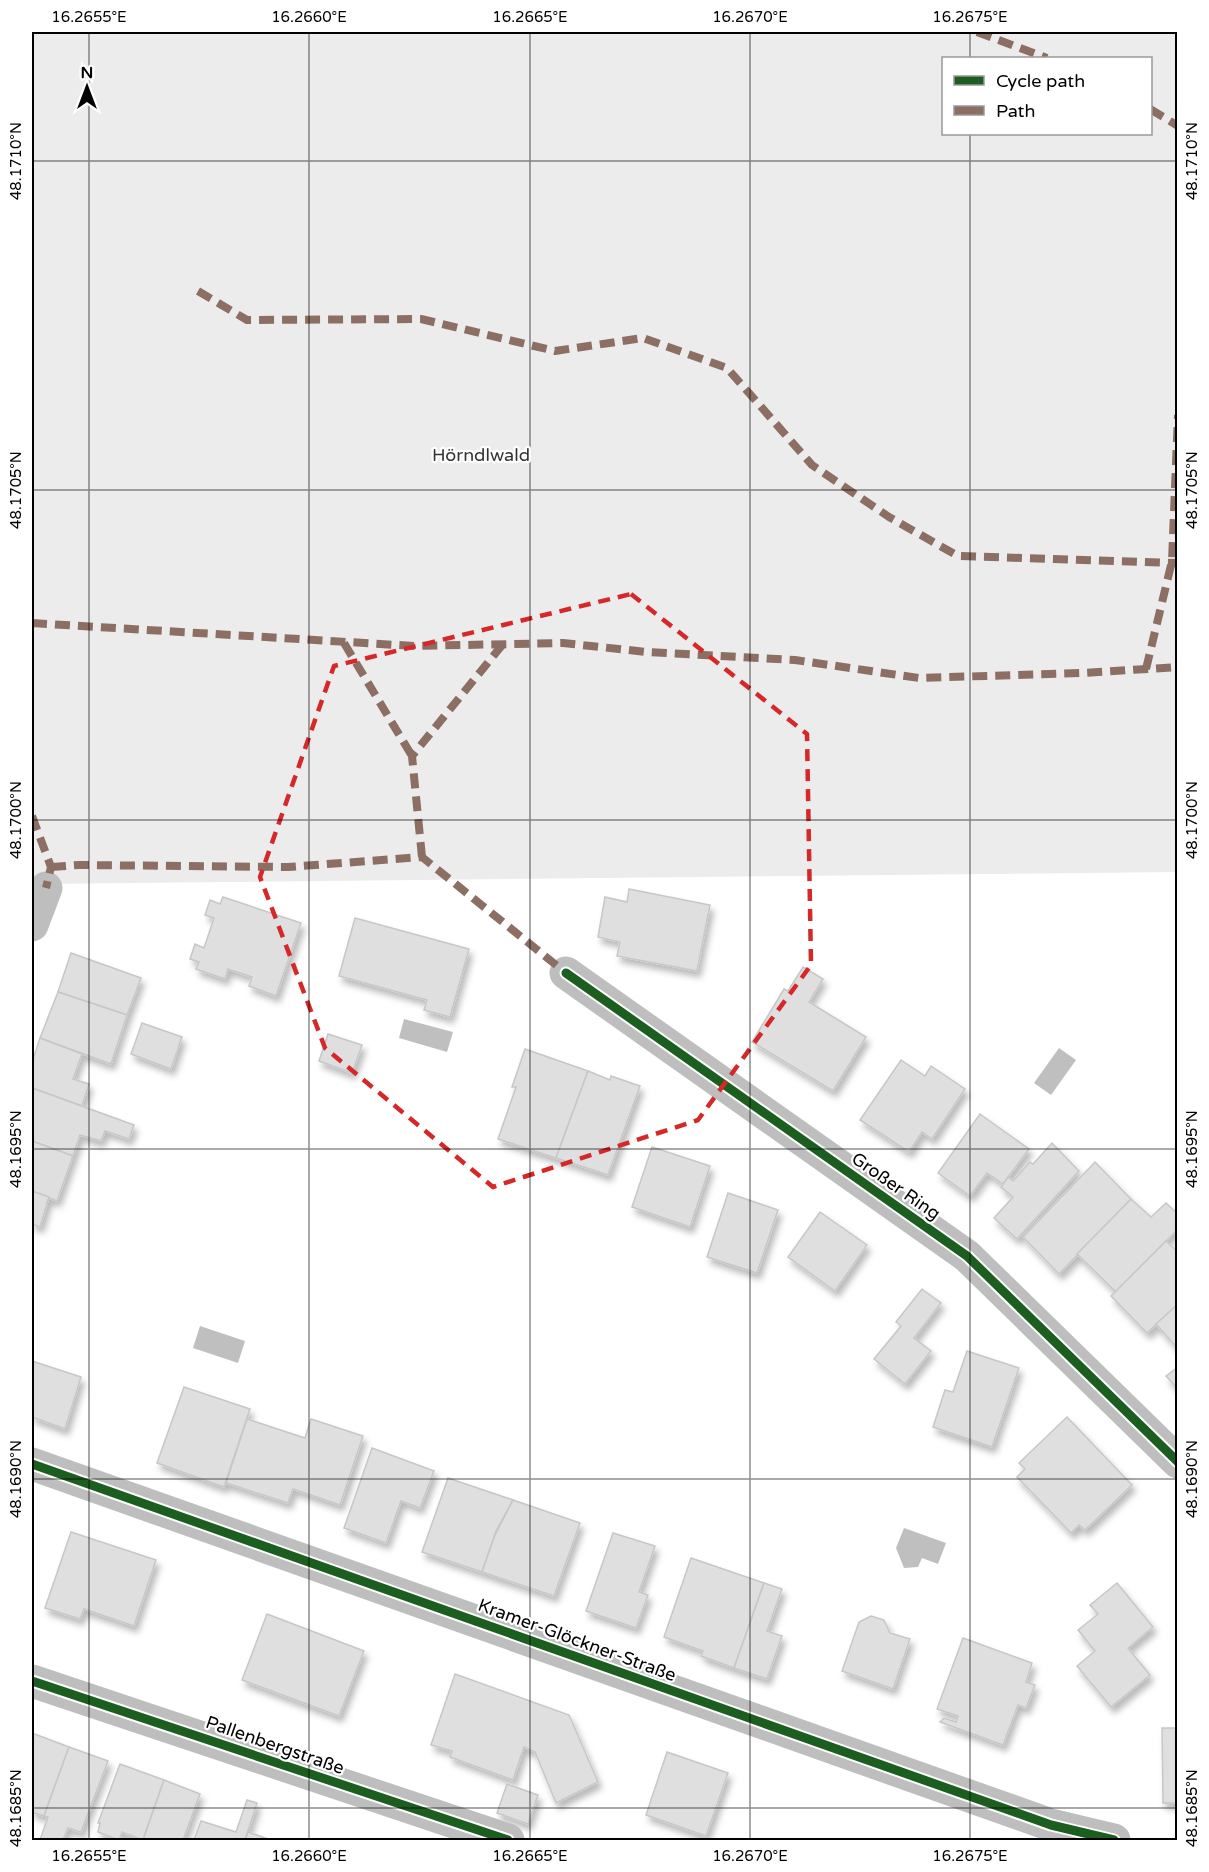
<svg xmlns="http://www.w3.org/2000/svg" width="1209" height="1872" font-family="'Varela Round',sans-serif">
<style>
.green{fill:#ececec;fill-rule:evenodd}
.water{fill:#bfbfbf}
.building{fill:#dfdfdf;stroke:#c7c7c7;stroke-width:1.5;filter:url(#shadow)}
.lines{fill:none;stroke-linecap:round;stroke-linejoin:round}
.street{stroke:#bebebe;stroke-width:33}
.quiet{stroke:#8d6e63;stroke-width:8;stroke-dasharray:15 8;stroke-linecap:butt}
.cycleway-casing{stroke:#fff;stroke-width:13}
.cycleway{stroke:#1b5e20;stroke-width:9}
.marked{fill:none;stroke:#d62828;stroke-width:4.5;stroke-dasharray:12 8;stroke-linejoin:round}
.ticks{fill:none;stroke:#000;stroke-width:1.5;stroke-opacity:0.45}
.labels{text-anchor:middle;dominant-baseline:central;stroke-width:4.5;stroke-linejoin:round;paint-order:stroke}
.park-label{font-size:18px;fill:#333;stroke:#fff}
.street-label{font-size:18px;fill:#000;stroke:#fff}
.neatline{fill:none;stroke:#000;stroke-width:2}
.ticks-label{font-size:15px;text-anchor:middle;fill:#000}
</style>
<defs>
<filter id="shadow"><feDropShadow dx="3.5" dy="6" stdDeviation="3" flood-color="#0004"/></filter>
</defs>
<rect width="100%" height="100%" fill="#fff"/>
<path class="green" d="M32 32H1177V872L32 884ZM944 58H1150V134H944Z"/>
<g class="water">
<path d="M404 1019 453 1032 447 1052 399 1038Z"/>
<path d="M1059 1048 1076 1060 1051 1095 1034 1083Z"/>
<path d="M200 1326 245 1341 238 1363 193 1348Z"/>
<path d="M904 1528 946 1543 938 1564 922 1558 918 1567 904 1568 896 1548Z"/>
</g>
<g class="building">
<path d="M629 889 710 905 697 971 617 956 620 942 598 937 605 897 627 902Z"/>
<path d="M223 897 301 923 276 996 249 986 252 977 228 969 225 979 196 969 199 962 190 959 195 944 204 948 214 918 205 915 210 900 220 904Z"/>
<path d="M355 918 469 949 450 1017 424 1010 427 1000 339 976Z"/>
<path d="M71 953 141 978 127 1015 58 992Z"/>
<path d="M803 967 823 979 809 1002 866 1037 833 1091 752 1042 784 989 788 991Z"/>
<path d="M58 992 127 1015 111 1064 40 1038Z"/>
<path d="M142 1023 182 1037 171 1069 131 1054Z"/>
<path d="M328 1034 362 1045 352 1073 319 1061Z"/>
<path d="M40 1038 82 1054 73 1079 89 1084 82 1106 32 1088V1062Z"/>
<path d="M525 1049 588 1071 556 1158 498 1139 516 1087H512Z"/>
<path d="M901 1060 925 1076 931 1066 965 1089 932 1139 922 1132 909 1152 860 1120Z"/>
<path d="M588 1071 610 1080 611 1076 640 1086 608 1175 556 1158Z"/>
<path d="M32 1088 134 1125 129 1139 105 1131 101 1141 80 1135 73 1156 32 1141Z"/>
<path d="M980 1114 1029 1149 1003 1184 987 1173 970 1196 938 1173Z"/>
<path d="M32 1141 73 1156 57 1201 32 1191Z"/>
<path d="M1052 1143 1079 1171 1017 1239 994 1218 1013 1197 1001 1187 1008 1177 1013 1181 1030 1162 1033 1164Z"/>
<path d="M652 1147 710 1166 690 1227 632 1207Z"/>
<path d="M1095 1162 1131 1199 1059 1274 1023 1237Z"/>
<path d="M32 1191 49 1197 40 1227 32 1224Z"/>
<path d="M728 1193 778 1210 757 1273 707 1257Z"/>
<path d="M1131 1199 1151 1217 1166 1203 1178 1214V1229L1116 1292 1077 1254Z"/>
<path d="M820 1212 867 1245 835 1291 788 1257Z"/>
<path d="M1166 1241 1178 1252V1304L1147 1333 1111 1296Z"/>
<path d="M922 1289 941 1303 914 1338 931 1351 905 1384 874 1359 901 1326 896 1322Z"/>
<path d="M1178 1304V1349L1156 1324Z"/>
<path d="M967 1351 1019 1368 992 1447 933 1427 945 1390 953 1392Z"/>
<path d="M32 1361 81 1377 65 1429 32 1417Z"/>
<path d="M1178 1367V1389L1166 1376Z"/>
<path d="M184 1387 250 1409 224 1487 157 1463Z"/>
<path d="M1067 1417 1132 1485 1085 1530 1079 1525 1071 1533 1017 1477 1025 1469 1019 1463Z"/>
<path d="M247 1419 305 1438 311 1419 363 1436 340 1505 293 1489 288 1503 226 1483Z"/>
<path d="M372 1448 434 1471 420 1508 401 1501 386 1543 344 1528Z"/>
<path d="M448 1478 513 1500 496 1531 482 1572 422 1552Z"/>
<path d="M513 1500 580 1523 554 1596 482 1572 495 1535Z"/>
<path d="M71 1532 156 1560 134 1626 84 1609 80 1619 45 1608Z"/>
<path d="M613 1533 655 1546 639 1592 648 1595 636 1628 586 1611Z"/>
<path d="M691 1558 764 1583 734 1668 701 1656 703 1651 664 1637Z"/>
<path d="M764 1583 782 1589 767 1631 782 1636 767 1679 734 1668Z"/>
<path d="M1117 1583 1153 1627 1128 1648 1150 1675 1111 1707 1077 1666 1095 1651 1078 1630 1098 1614 1090 1605Z"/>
<path d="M267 1614 364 1651 339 1716 242 1680Z"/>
<path d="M871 1616 884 1620 890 1633 910 1639 893 1689 842 1671 859 1622Z"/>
<path d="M963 1638 1032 1663 1026 1682 1035 1685 1026 1708 1018 1705 1003 1745 940 1722 944 1718 956 1722 958 1716 937 1709Z"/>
<path d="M455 1674 569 1715 598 1782 556 1803 535 1752 524 1747 513 1780 450 1757 452 1751 431 1745Z"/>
<path d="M1162 1728H1178V1803H1163Z"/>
<path d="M32 1733 69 1747 44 1816 32 1812Z"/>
<path d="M69 1747 108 1761 81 1832 68 1828 63 1840H40L48 1817 44 1816Z"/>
<path d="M667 1752 728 1773 706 1836 646 1815Z"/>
<path d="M120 1764 164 1780 143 1840 122 1832 119 1840 98 1832 100 1823H98Z"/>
<path d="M164 1780 200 1794 183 1840H143Z"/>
<path d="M507 1784 538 1795 528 1824 497 1813Z"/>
<path d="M247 1800 257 1803 245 1840H194L201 1821 236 1832Z"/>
<path d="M248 1832 271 1840H245Z"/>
</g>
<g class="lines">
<g class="street">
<path d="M32 925 46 888"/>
<path d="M566 973 967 1256 1178 1462"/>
<path d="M32 1464 1051 1825 1114 1840"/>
<path d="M32 1681 508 1840"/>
</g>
<g class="quiet">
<path d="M977 32 1047 58"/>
<path d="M1150 109 1178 126"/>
<path d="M198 291 247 320 421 319 555 351 643 338 727 368 812 465 889 517 958 556 1178 563"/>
<path d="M32 623 414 646 563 643 647 652 795 660 919 678 1083 673 1178 667"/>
<path d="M344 643 412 756"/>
<path d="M1146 669 1172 561 1178 415"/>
<path d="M32 816 51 867 46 888"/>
<path d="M422 857 412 756 503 644"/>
<path d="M51 867 79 865 288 867 422 857 566 973"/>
</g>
<defs>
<g id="cycleway">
<path d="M566 973 967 1256 1178 1462"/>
<path d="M32 1464 1051 1825 1114 1840"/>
<path d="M32 1681 508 1840"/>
</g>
</defs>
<use href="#cycleway" class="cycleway-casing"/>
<use href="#cycleway" class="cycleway"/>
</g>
<path class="marked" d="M631 594 807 734 811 965 698 1120 493 1187 325 1048 260 877 334 666Z"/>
<path class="ticks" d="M89 32V1840M309 32V1840M530 32V1840M750 32V1840M970 32V58M970 134V1840M32 161H1178M32 490H1178M32 820H1178M32 1149H1178M32 1479H1178M32 1808H1178"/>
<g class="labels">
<g class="park-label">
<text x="481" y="455">Hörndlwald</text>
</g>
<g class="street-label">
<text transform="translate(896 1186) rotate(35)">Großer Ring</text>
<text transform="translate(577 1640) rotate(20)">Kramer-Glöckner-Straße</text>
<text transform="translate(275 1745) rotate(19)">Pallenbergstraße</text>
</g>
</g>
<rect width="1209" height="1872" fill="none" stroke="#ffffff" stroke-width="66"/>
<rect x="942" y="57" width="210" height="78" fill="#ffffff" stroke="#999999" stroke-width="1.5"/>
<rect x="954" y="76" width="30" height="9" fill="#1b5e20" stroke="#999999" stroke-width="1.5"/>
<text x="996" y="87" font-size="18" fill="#000000">Cycle path</text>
<rect x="954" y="106" width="30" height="9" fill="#8d6e63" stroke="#999999" stroke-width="1.5"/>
<text x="996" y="117" font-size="18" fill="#000000">Path</text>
<g transform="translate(87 87)" stroke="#ffffff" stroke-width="4.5" paint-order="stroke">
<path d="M0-4.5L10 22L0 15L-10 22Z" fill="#000000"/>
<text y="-9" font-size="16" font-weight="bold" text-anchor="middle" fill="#000000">N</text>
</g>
<rect x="33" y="33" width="1143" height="1806" class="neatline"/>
<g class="ticks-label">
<text x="89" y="22">16.2655°E</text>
<text x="309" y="22">16.2660°E</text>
<text x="530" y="22">16.2665°E</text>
<text x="750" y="22">16.2670°E</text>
<text x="970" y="22">16.2675°E</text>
<text transform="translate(16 161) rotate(-90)" y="5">48.1710°N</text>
<text transform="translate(1192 161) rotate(-90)" y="5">48.1710°N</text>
<text transform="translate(16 490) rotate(-90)" y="5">48.1705°N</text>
<text transform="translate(1192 490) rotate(-90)" y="5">48.1705°N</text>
<text transform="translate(16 820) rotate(-90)" y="5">48.1700°N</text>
<text transform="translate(1192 820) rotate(-90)" y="5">48.1700°N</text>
<text transform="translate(16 1149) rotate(-90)" y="5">48.1695°N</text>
<text transform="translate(1192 1149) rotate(-90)" y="5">48.1695°N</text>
<text transform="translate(16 1479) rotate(-90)" y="5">48.1690°N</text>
<text transform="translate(1192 1479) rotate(-90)" y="5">48.1690°N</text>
<text transform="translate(16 1808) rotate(-90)" y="5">48.1685°N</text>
<text transform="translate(1192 1808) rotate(-90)" y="5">48.1685°N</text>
<text x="89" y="1861">16.2655°E</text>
<text x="309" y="1861">16.2660°E</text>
<text x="530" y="1861">16.2665°E</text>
<text x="750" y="1861">16.2670°E</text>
<text x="970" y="1861">16.2675°E</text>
</g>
</svg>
